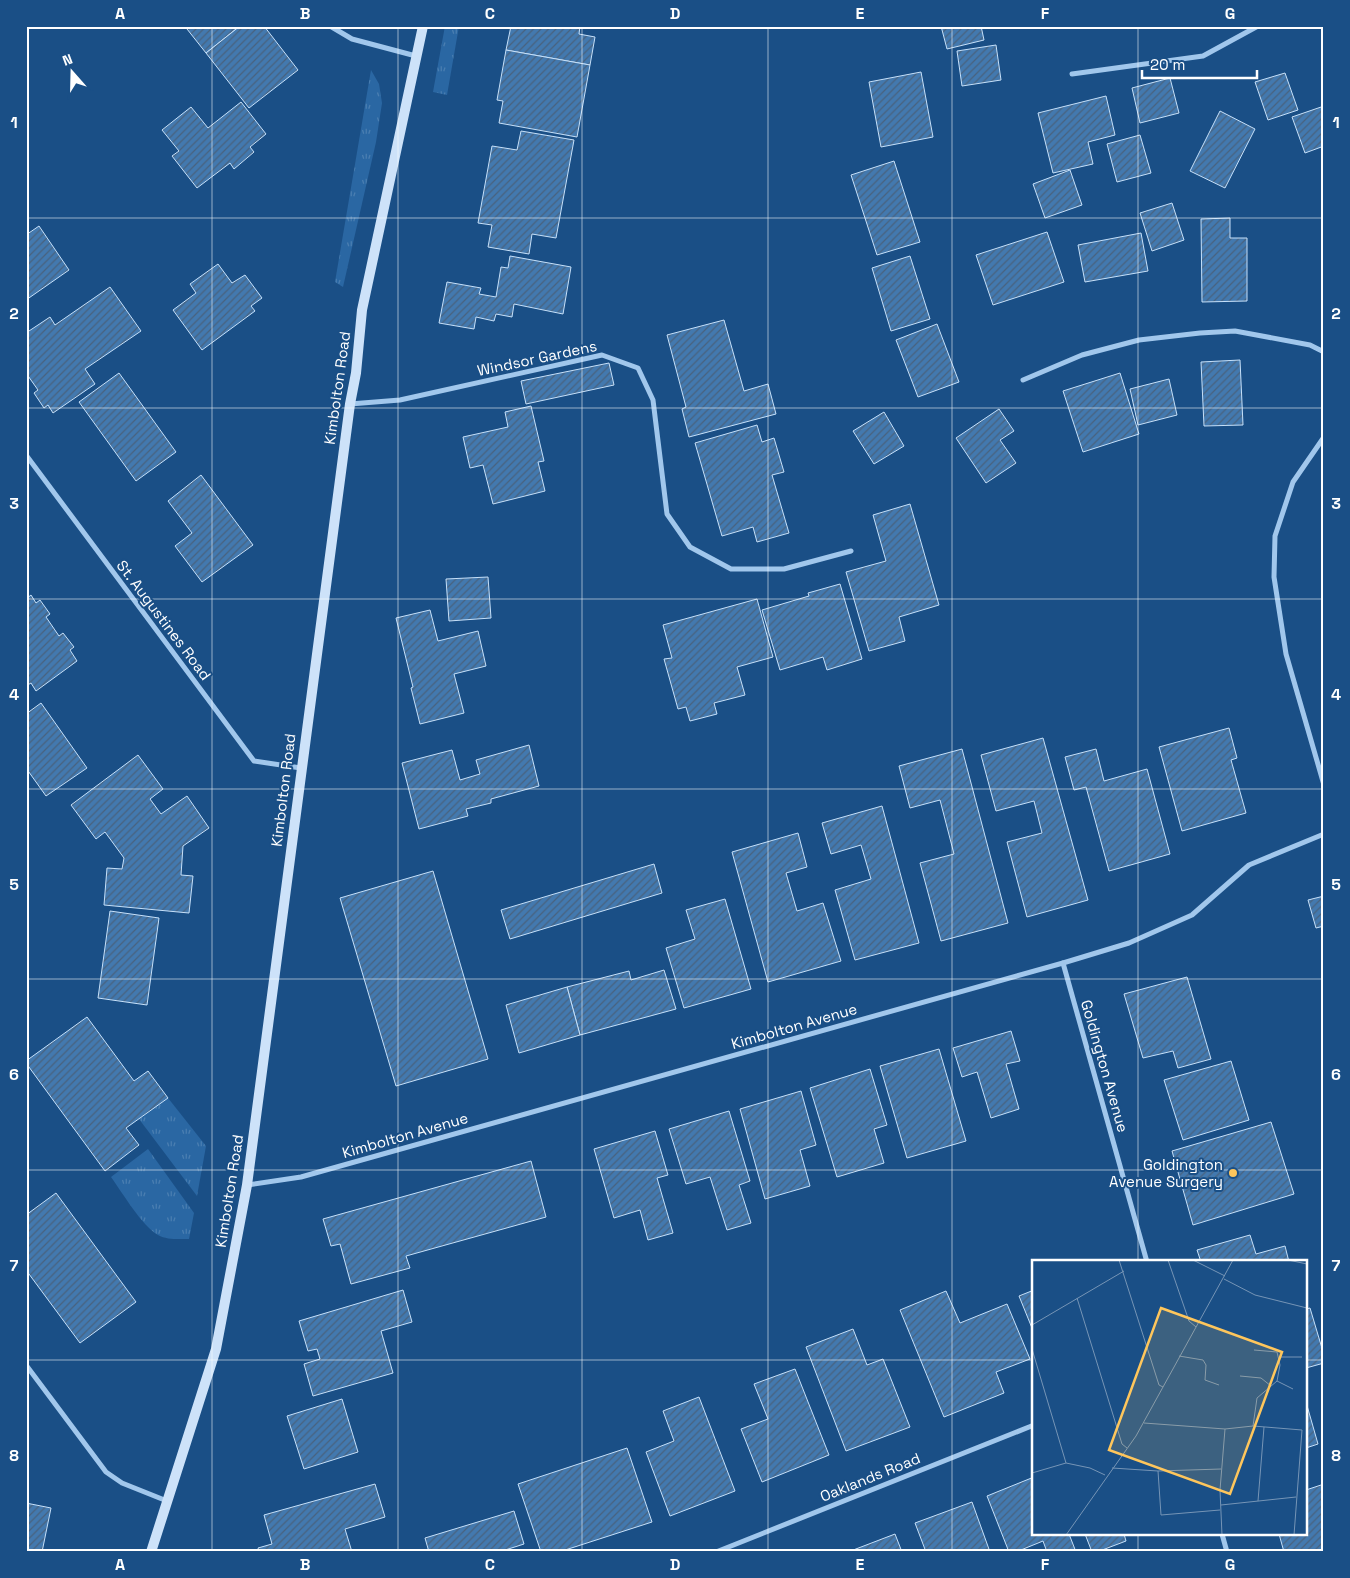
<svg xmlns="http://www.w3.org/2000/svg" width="1350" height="1578" font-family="'Space Grotesk',sans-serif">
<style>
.grass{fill:url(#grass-tufts)}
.building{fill:url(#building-hatch);stroke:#c6e0f9}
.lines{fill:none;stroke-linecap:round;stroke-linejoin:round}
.street{stroke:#a1c7ec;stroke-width:5}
.secondary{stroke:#cde2f9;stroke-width:10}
.grid{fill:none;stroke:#fff;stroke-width:1;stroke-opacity:0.55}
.poi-dot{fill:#fec65c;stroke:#1a4f86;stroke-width:2}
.labels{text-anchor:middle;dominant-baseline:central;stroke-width:4;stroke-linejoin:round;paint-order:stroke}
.street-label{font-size:15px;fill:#fff;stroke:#1a4f86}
.poi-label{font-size:15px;fill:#fff;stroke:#1a4f86;text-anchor:end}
.inset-road{fill:none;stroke:#7695b6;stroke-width:1}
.view{fill:#fec65c;fill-opacity:0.15;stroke:#fec65c;stroke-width:2.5}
.inset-edge{fill:none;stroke:#fff;stroke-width:2.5}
.neatline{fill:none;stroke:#fff;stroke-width:2}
.grid-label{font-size:16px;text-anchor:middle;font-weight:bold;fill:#fff}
</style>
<defs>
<pattern id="grass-tufts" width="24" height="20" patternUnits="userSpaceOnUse" patternTransform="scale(1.25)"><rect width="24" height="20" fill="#2a67a3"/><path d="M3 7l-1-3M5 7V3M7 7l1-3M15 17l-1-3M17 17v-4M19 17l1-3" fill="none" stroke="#4a7eb1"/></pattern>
<pattern id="building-hatch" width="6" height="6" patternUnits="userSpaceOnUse" patternTransform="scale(1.25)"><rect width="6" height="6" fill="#4379af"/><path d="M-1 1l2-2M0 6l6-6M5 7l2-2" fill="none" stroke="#48627e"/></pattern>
</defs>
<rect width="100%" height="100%" fill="#1a4f86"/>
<g class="grass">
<path d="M445 26H459L447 95 433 92Z"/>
<path d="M371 70 379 84 382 103 376 142 343 287 335 282Z"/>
<path d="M168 1098 206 1146 197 1196 139 1119Z"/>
<path d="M148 1149 194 1213 189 1239C178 1239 167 1240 158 1235 142 1226 122 1192 111 1177Z"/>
</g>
<g class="building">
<path d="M190 26H233L236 29 206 53 187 29Z"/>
<path d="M240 26H264L298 70 249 108 206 53Z"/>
<path d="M511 26H580L579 34 595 37 590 65 506 50Z"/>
<path d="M941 26H981L984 40 947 49Z"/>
<path d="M996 45 1001 80 962 86 957 51Z"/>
<path d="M506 50 590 65 577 137 499 123 503 101 497 100Z"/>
<path d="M921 72 933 137 881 147 869 82Z"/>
<path d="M1285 73 1298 110 1268 120 1255 82Z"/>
<path d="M1170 78 1179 113 1140 123 1132 88Z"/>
<path d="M1106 96 1115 135 1088 142 1093 164 1053 173 1038 113Z"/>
<path d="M241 102 266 134 250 147 254 152 234 169 230 163 197 188 172 156 179 151 162 130 191 107 208 128Z"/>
<path d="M1324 106V146L1305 153 1292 117Z"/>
<path d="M1220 111 1255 129 1225 188 1190 171Z"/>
<path d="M521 131 574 140 556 238 532 234 529 254 488 247 492 225 478 223 492 146 517 150Z"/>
<path d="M1140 135 1151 173 1117 182 1107 144Z"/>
<path d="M894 161 920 242 877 255 851 175Z"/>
<path d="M1070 170 1082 205 1045 218 1033 184Z"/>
<path d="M1172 203 1184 240 1152 251 1140 213Z"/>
<path d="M1230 218V238H1247V301L1202 302 1201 219Z"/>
<path d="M39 226 69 270 26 300V235Z"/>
<path d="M1047 232 1064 282 993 305 976 255Z"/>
<path d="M1141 233 1148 271 1085 282 1078 245Z"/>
<path d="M510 256 571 267 563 314 514 304 512 317 496 314 494 321 476 317 474 329 439 323 447 282 481 288 479 294 496 297 501 267 508 268Z"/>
<path d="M910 256 930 319 891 331 872 268Z"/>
<path d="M218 264 232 283 245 275 262 298 251 306 255 311 202 350 173 310 196 293 190 284Z"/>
<path d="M110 287 141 331 85 369 95 384 53 413 48 405 44 408 34 393 38 390 26 373V333L50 317 55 325Z"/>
<path d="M724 320 744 391 768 384 776 414 689 437 682 409 686 407 667 335Z"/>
<path d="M937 324 959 382 918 397 896 340Z"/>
<path d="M1240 360 1243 425 1204 426 1201 362Z"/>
<path d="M609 363 614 385 526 404 521 381Z"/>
<path d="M119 373 176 452 136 481 79 402Z"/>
<path d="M1120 373 1139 434 1083 452 1063 391Z"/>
<path d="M1169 379 1177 415 1138 425 1130 389Z"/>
<path d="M531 406 544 461 538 462 545 491 493 504 483 465 470 468 463 437 508 427 505 412Z"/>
<path d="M999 409 1014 431 1000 440 1016 463 986 483 956 438Z"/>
<path d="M884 412 904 446 874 464 853 431Z"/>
<path d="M757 425 762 442 774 438 784 472 772 475 789 533 757 542 753 527 722 536 695 443Z"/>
<path d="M201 475 253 545 202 582 175 546 192 533 168 501Z"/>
<path d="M910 504 939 605 899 617 905 641 869 651 846 572 886 561 873 515Z"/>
<path d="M488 577 491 618 449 621 446 579Z"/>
<path d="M840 584 862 659 827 670 823 657 780 670 762 610 809 596 808 593Z"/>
<path d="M31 595 36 603 40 600 50 614 46 617 59 636 63 633 74 647 70 650 77 661 36 691 31 683 26 686V599Z"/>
<path d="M757 599 773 657 737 667 745 695 714 703 717 714 690 721 686 707 678 709 664 659 672 658 663 625Z"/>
<path d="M430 610 438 641 478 631 486 666 454 674 464 713 420 724 411 688 413 687 396 618Z"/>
<path d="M41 703 87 768 46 796 26 768V714Z"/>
<path d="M1229 728 1237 758 1231 760 1246 813 1182 831 1159 747Z"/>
<path d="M1043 738 1088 900 1027 917 1007 842 1042 833 1034 801 996 811 981 755Z"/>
<path d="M529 745 539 786 491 799V803L466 809 468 816 419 829 402 763 452 750 460 780 480 774 476 760Z"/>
<path d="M962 749 1008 923 941 941 920 863 954 854 940 800 910 808 899 766Z"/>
<path d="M1096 749 1104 781 1147 769 1170 854 1109 871 1086 787 1074 790 1065 757Z"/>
<path d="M138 755 163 789 150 799 161 814 187 796 209 828 183 846 181 875 193 876 189 913 104 905 107 868 122 869 124 858 105 832 96 839 71 805Z"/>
<path d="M882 806 919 943 855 960 835 890 871 879 861 845 831 854 822 823Z"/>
<path d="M798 833 807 867 786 873 797 911 823 903 841 961 768 982 732 852Z"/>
<path d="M654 864 662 893 510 939 501 910Z"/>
<path d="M433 871 488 1059 396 1086 340 898Z"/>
<path d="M1324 896V926L1316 928 1308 900Z"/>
<path d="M725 899 751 989 684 1008 666 948 695 939 686 910Z"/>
<path d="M110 911 159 918 147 1005 98 998Z"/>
<path d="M664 970 676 1009 580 1035 567 987 629 971 631 980Z"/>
<path d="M1187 977 1211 1059 1178 1068 1173 1051 1143 1058 1124 994Z"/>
<path d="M567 987 580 1035 519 1053 506 1005Z"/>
<path d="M87 1017 134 1081 148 1071 168 1098 126 1128 139 1145 105 1171 26 1063V1061Z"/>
<path d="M1011 1031 1020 1061 1006 1064 1019 1109 991 1118 977 1072 962 1077 953 1048Z"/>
<path d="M939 1049 966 1141 907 1158 880 1066Z"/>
<path d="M1231 1061 1249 1120 1183 1140 1164 1080Z"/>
<path d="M870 1069 887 1125 874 1129 884 1163 837 1177 810 1088Z"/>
<path d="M801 1091 816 1145 800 1150 810 1186 765 1199 740 1109Z"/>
<path d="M729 1111 750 1181 739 1185 751 1223 727 1230 710 1177 686 1184 669 1129Z"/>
<path d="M1271 1122 1294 1194 1193 1225 1172 1151Z"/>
<path d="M655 1131 668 1175 657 1178 673 1233 648 1240 640 1210 614 1218 594 1149Z"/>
<path d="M531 1161 546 1217 406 1256 410 1268 351 1284 340 1244 331 1246 323 1219Z"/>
<path d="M56 1193 136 1302 80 1343 26 1270V1215Z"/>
<path d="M1250 1235 1256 1254 1285 1246 1289 1262H1201L1197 1250Z"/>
<path d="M403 1290 412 1322 381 1331 393 1373 313 1396 304 1364 320 1359 317 1349 308 1351 299 1321Z"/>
<path d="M1034 1290V1333L1019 1296Z"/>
<path d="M946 1291 960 1323 1007 1304 1030 1359 996 1372 1004 1393 944 1417 900 1310Z"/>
<path d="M1310 1308 1324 1355V1363L1306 1368V1309Z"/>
<path d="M853 1329 867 1365 883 1359 910 1427 846 1451 806 1347Z"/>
<path d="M795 1369 829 1455 762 1482 741 1429 768 1419 754 1384Z"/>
<path d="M699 1397 735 1491 670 1516 646 1452 674 1441 663 1411Z"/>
<path d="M342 1399 358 1452 304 1469 287 1416Z"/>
<path d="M1306 1402 1318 1444 1306 1448Z"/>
<path d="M627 1448 652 1522 559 1552H541L518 1484Z"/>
<path d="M1034 1477V1534H1069L1076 1552H1047L1043 1541 1016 1552H1009L987 1496Z"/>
<path d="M375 1484 385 1517 345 1529 352 1552H259L258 1548 272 1544 264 1515Z"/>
<path d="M1324 1484V1552H1284L1279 1534H1306V1490Z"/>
<path d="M972 1502 990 1552H926L915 1523Z"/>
<path d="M26 1503 51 1508 42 1552H26Z"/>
<path d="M514 1511 524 1544 499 1552H429L425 1538Z"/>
<path d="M895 1534 902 1552H848Z"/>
<path d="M1085 1534H1124L1126 1541 1097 1552H1092Z"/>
</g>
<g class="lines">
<g class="street">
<path d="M330 26 352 39 416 56"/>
<path d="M1072 74 1203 56 1258 26"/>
<path d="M1023 380 1082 355 1139 340 1200 333 1235 331 1310 345 1324 352"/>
<path d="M350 404 400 400 602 355 638 368 653 400 667 514 690 547 731 569H784L851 551"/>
<path d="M1324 437 1293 482 1275 536 1274 577 1286 654 1324 785"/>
<path d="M26 455 254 761 301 768"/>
<path d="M1063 963 1147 1262"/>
<path d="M247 1185 301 1177 1063 963 1129 943 1192 915 1249 865 1324 834"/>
<path d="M26 1365 106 1472 122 1483 167 1501"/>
<path d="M1222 1534 1227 1552"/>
<path d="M716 1552 1034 1425"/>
</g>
<path class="secondary" d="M151 1552 216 1349 247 1185 350 404 356 373 362 310 423 26"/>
</g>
<path class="grid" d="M212 26V1552M398 26V1552M582 26V1552M768 26V1552M952 26V1552M1138 26V1262M26 218H1324M26 408H1324M26 599H1324M26 789H1324M26 979H1324M26 1170H1324M26 1360H1034M1306 1360H1324M1138 1534V1552"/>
<circle class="poi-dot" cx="1233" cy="1173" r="5"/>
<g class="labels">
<g class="street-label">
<text transform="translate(537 358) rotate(-12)">Windsor Gardens</text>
<text transform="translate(337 388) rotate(-82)">Kimbolton Road</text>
<text transform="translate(164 620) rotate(53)">St. Augustines Road</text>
<text transform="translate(283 790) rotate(-83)">Kimbolton Road</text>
<text transform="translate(794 1026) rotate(-16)">Kimbolton Avenue</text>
<text transform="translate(1105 1066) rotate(74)">Goldington Avenue</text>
<text transform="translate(405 1135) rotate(-16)">Kimbolton Avenue</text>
<text transform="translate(229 1191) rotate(-81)">Kimbolton Road</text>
<text transform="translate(870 1477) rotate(-22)">Oaklands Road</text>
</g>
<g class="poi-label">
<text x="1223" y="1164">Goldington<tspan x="1223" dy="17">Avenue Surgery</tspan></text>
</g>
</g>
<g transform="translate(1032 1260)">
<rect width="275" height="275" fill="#1a4f86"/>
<path class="inset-road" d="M87 0 127 125 131 127M136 0 157 61 164 67M161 0 193 16M256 0 275 4M192 19 223 35 275 48M45 38 90 184 95 188M0 65 92 11M0 89 34 203M147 96 171 100 174 105 173 120 187 125M248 97H270M208 116 229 118 239 126M245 121 261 129M112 163 193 169 221 166 270 170 262 275M221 166 225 138 245 121 248 105 245 92 222 90M80 208 126 211 189 209M126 211 129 255 188 250M0 213 34 203 58 208 73 215M226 241 232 167M189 245 264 237M34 275 104 176 201 0M190 275 188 230 193 169"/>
<path class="view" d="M129 48 250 92 198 234 77 190Z"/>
<rect width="275" height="275" class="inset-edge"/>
</g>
<rect width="1350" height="1578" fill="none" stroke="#1a4f86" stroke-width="55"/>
<g transform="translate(72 72) rotate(340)" stroke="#1a4f86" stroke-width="4" paint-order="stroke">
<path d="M0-4L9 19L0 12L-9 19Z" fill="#ffffff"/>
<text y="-8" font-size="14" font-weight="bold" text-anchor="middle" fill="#ffffff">N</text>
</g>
<path d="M1142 70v8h115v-8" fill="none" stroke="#ffffff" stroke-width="2.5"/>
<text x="1150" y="70" font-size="15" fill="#ffffff" stroke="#1a4f86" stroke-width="4" paint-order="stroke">20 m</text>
<rect x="28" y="28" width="1294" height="1522" class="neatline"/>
<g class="grid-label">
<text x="120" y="19">A</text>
<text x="305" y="19">B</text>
<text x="490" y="19">C</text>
<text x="675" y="19">D</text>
<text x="860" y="19">E</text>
<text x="1045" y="19">F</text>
<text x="1230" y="19">G</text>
<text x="14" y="128">1</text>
<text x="1336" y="128">1</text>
<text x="14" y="319">2</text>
<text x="1336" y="319">2</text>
<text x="14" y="509">3</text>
<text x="1336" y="509">3</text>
<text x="14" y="700">4</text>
<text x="1336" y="700">4</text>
<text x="14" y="890">5</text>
<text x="1336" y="890">5</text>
<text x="14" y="1080">6</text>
<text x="1336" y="1080">6</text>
<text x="14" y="1271">7</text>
<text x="1336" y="1271">7</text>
<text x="14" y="1461">8</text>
<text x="1336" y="1461">8</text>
<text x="120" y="1570">A</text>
<text x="305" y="1570">B</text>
<text x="490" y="1570">C</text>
<text x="675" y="1570">D</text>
<text x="860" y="1570">E</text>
<text x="1045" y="1570">F</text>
<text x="1230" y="1570">G</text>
</g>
</svg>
